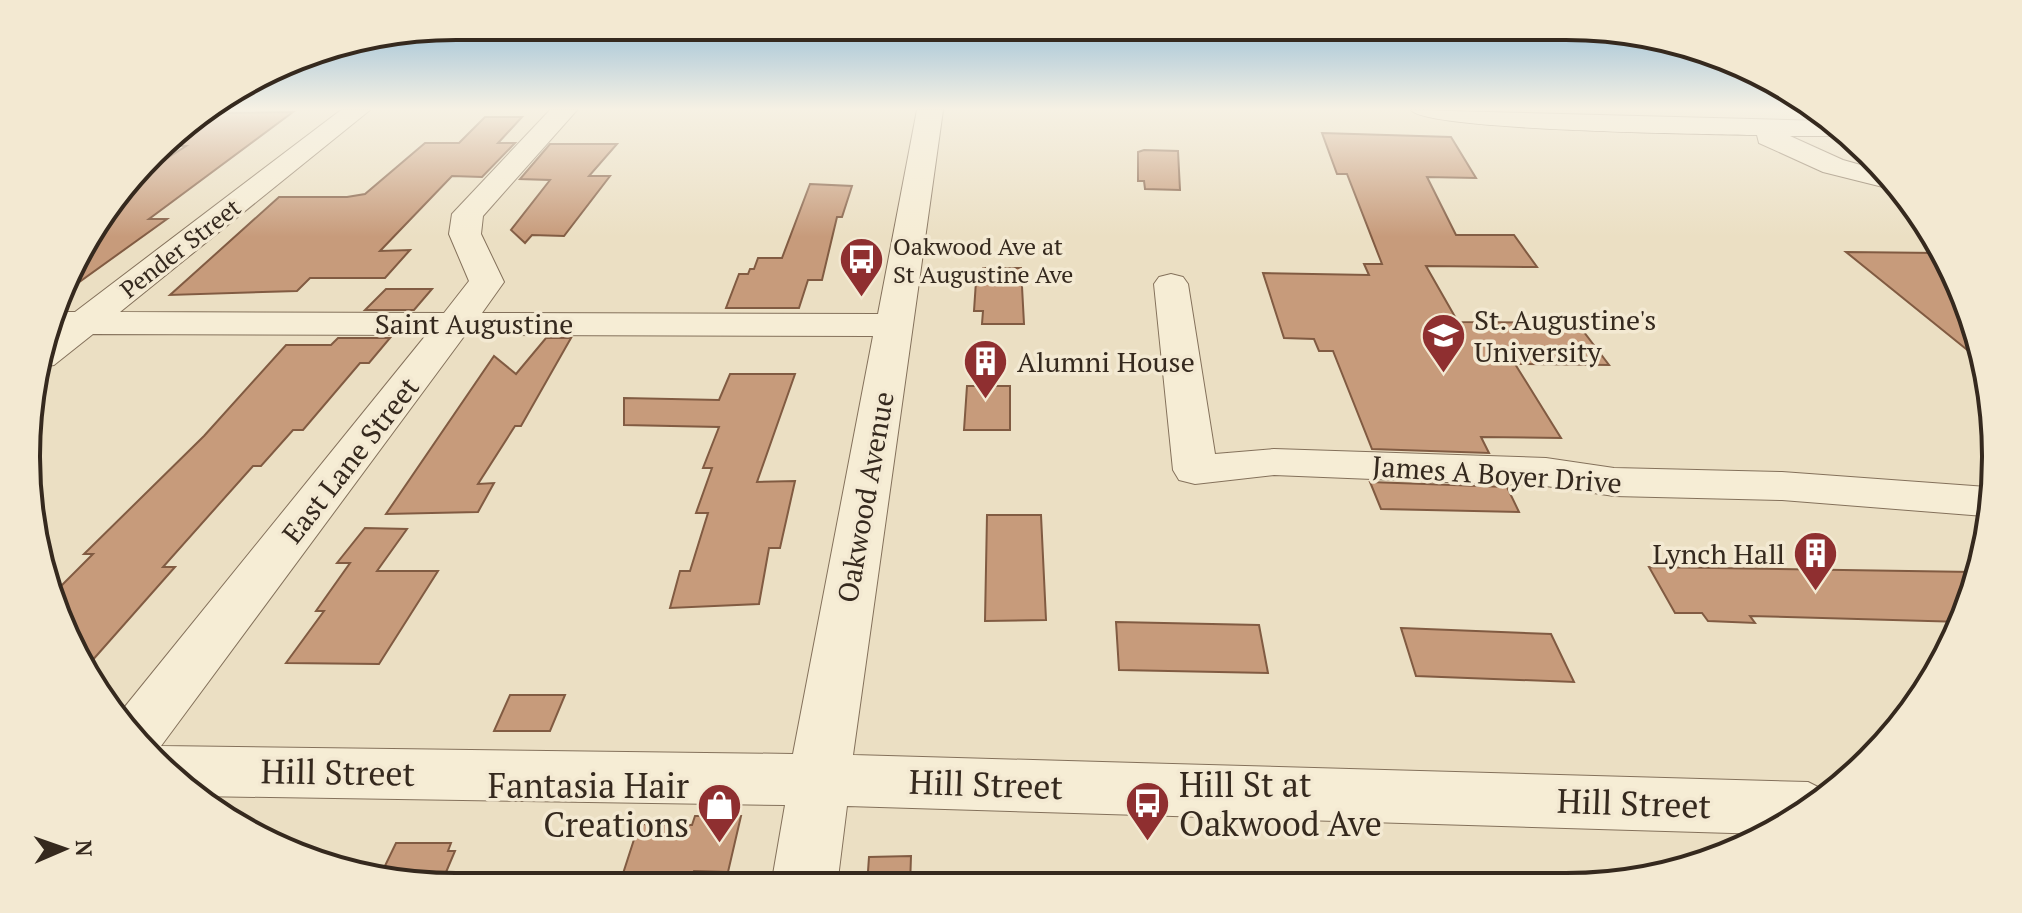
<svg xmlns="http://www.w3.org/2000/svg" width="2022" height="913" font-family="'PT Serif',serif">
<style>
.building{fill:#c79b7b;stroke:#815b42;stroke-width:2}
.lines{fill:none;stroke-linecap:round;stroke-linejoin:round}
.minor-casing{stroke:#84715b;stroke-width:2}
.minor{fill:#f6edd5;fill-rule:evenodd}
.labels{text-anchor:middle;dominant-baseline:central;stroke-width:7;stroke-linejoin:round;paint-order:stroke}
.far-poi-label{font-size:24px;fill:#35291e;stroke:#f3e9d2;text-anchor:start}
.far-street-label{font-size:24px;fill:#35291e;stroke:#f3e9d2}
.poi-label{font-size:28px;fill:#35291e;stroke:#f3e9d2;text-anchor:start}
.street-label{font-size:28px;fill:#35291e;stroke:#f3e9d2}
.near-street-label{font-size:34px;fill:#35291e;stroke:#f3e9d2}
.near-poi-label{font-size:34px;fill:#35291e;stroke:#f3e9d2;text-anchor:start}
.rim{fill:none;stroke:#35291e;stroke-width:4}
</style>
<rect width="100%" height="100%" fill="#ebdfc3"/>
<g class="building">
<path d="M293 112 149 219H167L64 293 84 241 135 179 186 146H166L219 113Z"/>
<path d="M485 117H522L498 143H515L482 177 452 176 380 251 410 250 385 278H310L297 291 170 295 279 197H347L365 194 425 143H459Z"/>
<path d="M1322 133 1451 137 1476 178 1427 177 1456 235H1514L1537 267 1426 266 1458 322 1577 323 1609 365 1515 364 1561 438 1481 437 1489 453 1372 449 1333 351H1319L1314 339 1284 338 1263 273 1369 275 1364 264H1382L1347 174H1337Z"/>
<path d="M550 144H617L589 176H610L564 236 532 235 525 243 511 230 550 180 520 179Z"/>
<path d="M1144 150 1178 151 1180 190 1145 189 1144 181H1138V152Z"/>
<path d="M810 184 852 186 842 217H837L822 280H808L799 308H726L739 274H748L750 269H754L758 258H782Z"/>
<path d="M1846 252 1938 253 1963 291 1976 357Z"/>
<path d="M983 268H1021L1024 324H982L983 311H974L976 281H982Z"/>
<path d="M386 289H432L414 310H365Z"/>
<path d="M338 338H390L369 363H360L303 430H293L261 466H253L163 567H175L83 671 56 591 93 554H84L204 436 286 345H331Z"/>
<path d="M546 338H571L521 426H515L478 484 494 483 478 512 386 514 494 356 516 374Z"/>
<path d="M730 374H795L757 482 795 481 780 548H769L759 604 670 608 680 571H690L708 513H696L712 468H703L719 427 624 425V398L719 400Z"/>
<path d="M967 386H1010V430H964Z"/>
<path d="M1370 482 1507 487 1519 512 1381 509Z"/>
<path d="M987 515H1041L1046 620 985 621Z"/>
<path d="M365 528 407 529 377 571H438L379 664 286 663 324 611H316L350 563H337Z"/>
<path d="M1649 567 1973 572 1963 622 1750 616 1755 623 1708 621 1702 613H1675Z"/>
<path d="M1116 622 1259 625 1268 673 1119 670Z"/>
<path d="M1401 628 1551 634 1574 682 1416 676Z"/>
<path d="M510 695H565L550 731H494Z"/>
<path d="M695 816H741L728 872 694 871 691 886H619L639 824 692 825Z"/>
<path d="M396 843H451L448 851H455L441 884 382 872Z"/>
<path d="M911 856 910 886H867L869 857Z"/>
</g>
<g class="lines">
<defs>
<g id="minor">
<path d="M341 110H370L120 312 444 313 469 281 449 234 452 214 550 110H577L483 216 481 234 504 282 482 313 878 314 917 110H943L853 755 1808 782 1832 794 1765 834 847 806 837 886H771L785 805 197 796 172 780 119 714 426 335 93 334 54 365 36 368 57 312H75ZM465 335 873 336 793 754 161 746Z"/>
<path d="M1411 110 1824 121 1846 136H1790L1843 160 1882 171 1895 190 1823 172 1759 143 1757 135C1713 134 1426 131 1411 110Z"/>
<path d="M1171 274 1183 277 1188 284 1215 454 1274 449 1546 458 1614 468 1782 472 1987 487 1984 516 1782 500 1614 496 1546 486 1274 475 1195 484 1179 480 1173 470 1154 284 1159 277Z"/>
</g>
</defs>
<use href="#minor" class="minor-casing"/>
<use href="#minor" class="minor"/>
</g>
<linearGradient id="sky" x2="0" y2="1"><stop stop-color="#8db8d4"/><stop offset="0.46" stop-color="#f6f1e4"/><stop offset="1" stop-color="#f6f1e4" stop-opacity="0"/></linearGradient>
<rect width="2022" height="237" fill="url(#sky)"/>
<defs>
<symbol id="bus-pin" viewBox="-11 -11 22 30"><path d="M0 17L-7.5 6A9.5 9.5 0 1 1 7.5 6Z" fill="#8f2f30" stroke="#f3e9d2"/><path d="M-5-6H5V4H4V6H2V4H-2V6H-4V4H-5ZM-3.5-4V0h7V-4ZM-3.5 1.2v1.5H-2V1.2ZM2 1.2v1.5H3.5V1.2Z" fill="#fff"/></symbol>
<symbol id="university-pin" viewBox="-11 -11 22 30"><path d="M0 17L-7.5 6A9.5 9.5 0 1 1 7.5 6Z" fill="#8f2f30" stroke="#f3e9d2"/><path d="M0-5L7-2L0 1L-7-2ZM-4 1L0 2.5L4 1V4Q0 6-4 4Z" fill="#fff"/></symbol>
<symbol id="building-pin" viewBox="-11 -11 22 30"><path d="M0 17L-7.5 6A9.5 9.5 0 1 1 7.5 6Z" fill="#8f2f30" stroke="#f3e9d2"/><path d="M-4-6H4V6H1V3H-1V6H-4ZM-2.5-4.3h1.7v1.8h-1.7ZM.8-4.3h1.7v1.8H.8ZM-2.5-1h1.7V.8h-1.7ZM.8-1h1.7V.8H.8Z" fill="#fff"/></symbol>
<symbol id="shop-pin" viewBox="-11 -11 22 30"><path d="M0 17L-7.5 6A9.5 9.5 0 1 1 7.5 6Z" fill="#8f2f30" stroke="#f3e9d2"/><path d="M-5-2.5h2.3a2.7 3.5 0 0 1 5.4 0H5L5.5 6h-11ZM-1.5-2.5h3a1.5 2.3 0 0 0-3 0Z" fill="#fff"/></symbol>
</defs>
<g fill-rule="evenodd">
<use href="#bus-pin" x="836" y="234" width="51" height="69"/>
<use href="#university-pin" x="1418" y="310" width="51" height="69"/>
<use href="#building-pin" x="960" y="336" width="51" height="69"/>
<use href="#building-pin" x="1790" y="528" width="51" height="69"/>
<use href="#bus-pin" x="1122" y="778" width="51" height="69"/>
<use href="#shop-pin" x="694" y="780" width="51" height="69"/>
</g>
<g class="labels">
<g class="far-poi-label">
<text x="893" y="246">Oakwood Ave at<tspan x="893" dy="28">St Augustine Ave</tspan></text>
</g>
<g class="far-street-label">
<text transform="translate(180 248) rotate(-38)">Pender Street</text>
</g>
<g class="poi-label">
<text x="1474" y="319">St. Augustine's<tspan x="1474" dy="32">University</tspan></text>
<text x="1017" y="361">Alumni House</text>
<text x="1785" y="553" text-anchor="end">Lynch Hall</text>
</g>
<g class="street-label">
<text x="474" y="323">Saint Augustine</text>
<text transform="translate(350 460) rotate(-52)">East Lane Street</text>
<text transform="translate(1497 474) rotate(4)">James A Boyer Drive</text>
<text transform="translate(865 497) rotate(-80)">Oakwood Avenue</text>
</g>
<g class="near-street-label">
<text transform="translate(338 772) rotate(1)">Hill Street</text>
<text transform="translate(986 784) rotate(2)">Hill Street</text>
<text transform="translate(1634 803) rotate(2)">Hill Street</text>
</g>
<g class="near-poi-label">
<text x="1179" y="784">Hill St at<tspan x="1179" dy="39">Oakwood Ave</tspan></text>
<text x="689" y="785" text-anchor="end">Fantasia Hair<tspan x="689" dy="39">Creations</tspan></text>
</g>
</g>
<path d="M0 0H2022V913H0ZM456 40H1566A416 416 0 0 1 1982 456V457A416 416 0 0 1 1566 873H456A416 416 0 0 1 40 457V456A416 416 0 0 1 456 40Z" fill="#f3e9d2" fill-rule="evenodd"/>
<path class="rim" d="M456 40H1566A416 416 0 0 1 1982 456V457A416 416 0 0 1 1566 873H456A416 416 0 0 1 40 457V456A416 416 0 0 1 456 40Z"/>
<g transform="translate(64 849) rotate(88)" stroke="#f3e9d2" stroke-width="6" paint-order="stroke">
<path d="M0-6L14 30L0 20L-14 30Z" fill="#35291e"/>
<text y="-12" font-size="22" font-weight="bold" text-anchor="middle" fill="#35291e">N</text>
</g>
</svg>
